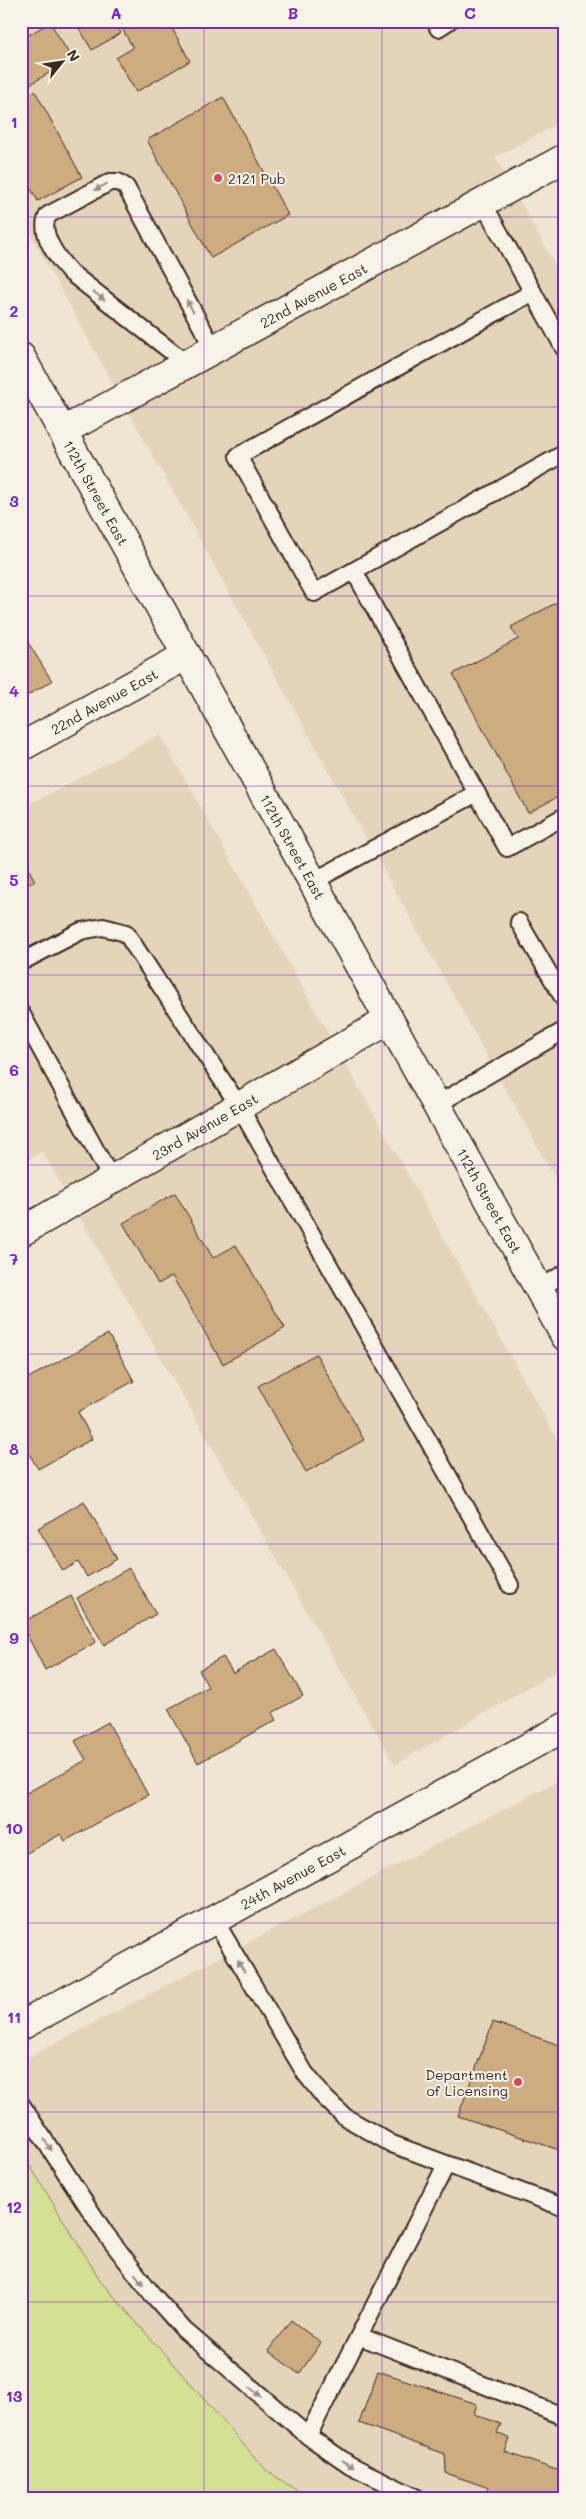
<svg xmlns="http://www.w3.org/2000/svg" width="586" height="2519" font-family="Mali,sans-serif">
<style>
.built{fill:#e4d4ba}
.green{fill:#d4e093;stroke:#888558}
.building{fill:#ccac80;stroke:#3b2a1e}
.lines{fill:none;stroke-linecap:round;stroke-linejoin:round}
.service-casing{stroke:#3b2a1e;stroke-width:20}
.minor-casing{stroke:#3b2a1e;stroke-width:31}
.secondary-casing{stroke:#3b2a1e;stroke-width:31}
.service{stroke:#f7f3e8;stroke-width:16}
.minor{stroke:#f7f3e8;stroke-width:28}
.secondary{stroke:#f7f3e8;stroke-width:28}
.oneway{fill:#998e83}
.grid{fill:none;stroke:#7b2cbf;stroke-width:1;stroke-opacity:0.55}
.poi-dot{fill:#d1495b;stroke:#f7f3e8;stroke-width:2}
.labels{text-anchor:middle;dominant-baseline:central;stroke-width:4;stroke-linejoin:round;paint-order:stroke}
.poi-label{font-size:14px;fill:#3b2a1e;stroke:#f7f3e8;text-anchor:start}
.street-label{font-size:14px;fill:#3b2a1e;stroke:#f7f3e8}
.neatline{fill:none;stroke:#7b2cbf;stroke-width:2}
.grid-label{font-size:16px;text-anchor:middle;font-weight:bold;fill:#7b2cbf}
</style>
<rect width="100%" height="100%" fill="#eee5d3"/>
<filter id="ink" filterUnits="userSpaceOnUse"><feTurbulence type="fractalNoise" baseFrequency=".02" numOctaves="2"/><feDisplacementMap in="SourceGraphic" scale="10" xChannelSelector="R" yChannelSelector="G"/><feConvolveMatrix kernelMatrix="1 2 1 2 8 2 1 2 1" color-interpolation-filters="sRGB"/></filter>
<g filter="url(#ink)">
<g class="built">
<path d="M21 21H565V120L495 157 565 283V1196L21 218Z"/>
<path d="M160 735 565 1453V1666L395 1765 42 1151 21 1163V809Z"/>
<path d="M565 1777V2498H308L266 2470 102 2283 21 2151V2061Z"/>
</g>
<path class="green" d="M21 2151 102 2283 266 2470 308 2498H21Z"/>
<g class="building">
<path d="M75 21H114L121 33 92 50Z"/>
<path d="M118 21H168L190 61 136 92 116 58 133 48Z"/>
<path d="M50 22 72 59 24 88 21 84V40Z"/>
<path d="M35 91 82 177 38 201 21 172V99Z"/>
<path d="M223 97 288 215 211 258 147 140Z"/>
<path d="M565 598V793L528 813 453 674 518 639 511 627Z"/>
<path d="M21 631 52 681 21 699Z"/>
<path d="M21 855 35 881 21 888Z"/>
<path d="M175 1193 213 1258 236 1245 285 1328 223 1364 172 1276 158 1284 123 1223Z"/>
<path d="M108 1334 134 1381 78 1412 92 1439 38 1469 21 1440V1382Z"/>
<path d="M316 1354 364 1440 306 1472 258 1386Z"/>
<path d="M84 1501 117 1559 87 1577 78 1562 63 1571 38 1528Z"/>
<path d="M129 1568 156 1614 104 1645 77 1598Z"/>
<path d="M71 1596 96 1642 45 1670 21 1623Z"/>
<path d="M276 1649 303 1696 272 1713 276 1720 198 1763 168 1709 208 1687 199 1670 223 1657 233 1673Z"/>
<path d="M108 1722 148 1795 65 1841 61 1834 25 1854 21 1848V1796L86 1760 75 1741Z"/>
<path d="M493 2022 565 2047V2152L458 2116Z"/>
<path d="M291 2320 321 2343 299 2374 268 2351Z"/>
<path d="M378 2371 477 2404 474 2414 501 2424 497 2433 510 2439 505 2452 565 2473V2498H486L489 2488 446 2473 445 2454 359 2423Z"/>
</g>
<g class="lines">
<defs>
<g id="service">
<path d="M438 28 449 21"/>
<path d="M483 203 565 350"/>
<path d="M533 292 238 456 314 593 565 453"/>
<path d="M186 363 71 273C58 259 38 233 48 215L110 182H118L126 187 213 348"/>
<path d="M354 571 507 848 565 816"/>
<path d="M312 882 477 793"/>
<path d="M519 922 565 1001"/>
<path d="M21 962 81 931 103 927 126 933 239 1106 510 1585"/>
<path d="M21 1013 112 1180"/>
<path d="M436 1105 565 1030"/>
<path d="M538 1289 565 1273"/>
<path d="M214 1919 305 2073 324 2097 345 2117 392 2144 565 2208"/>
<path d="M21 2104 105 2233 152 2294 184 2330 308 2436 350 2465 417 2498"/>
<path d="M359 2336 565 2417"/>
<path d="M308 2436 446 2165"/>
</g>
<g id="minor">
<path id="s1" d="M63 431 565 158"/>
<path id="s2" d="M21 747 187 655"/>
<path id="s3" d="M21 1232 389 1020"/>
<path id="s4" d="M21 2026 565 1727"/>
</g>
<g id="secondary">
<path id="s5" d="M21 357 565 1336"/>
</g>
</defs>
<use href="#service" class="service-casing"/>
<use href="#minor" class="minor-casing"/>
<use href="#secondary" class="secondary-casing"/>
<use href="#service" class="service"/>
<use href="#minor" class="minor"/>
<use href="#secondary" class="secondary"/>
</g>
<defs><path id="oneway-solid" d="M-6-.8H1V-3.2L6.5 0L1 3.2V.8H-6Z" transform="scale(1.25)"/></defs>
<g class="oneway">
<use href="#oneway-solid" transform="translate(101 187) rotate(152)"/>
<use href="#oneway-solid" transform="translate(99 296) rotate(38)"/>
<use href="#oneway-solid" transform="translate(190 306) rotate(-119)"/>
<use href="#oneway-solid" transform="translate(241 1966) rotate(-120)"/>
<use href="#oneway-solid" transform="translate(48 2145) rotate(57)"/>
<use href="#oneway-solid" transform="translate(139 2279) rotate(52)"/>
<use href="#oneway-solid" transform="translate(255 2392) rotate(41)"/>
<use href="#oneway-solid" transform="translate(348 2464) rotate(32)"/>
</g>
</g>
<path class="grid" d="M204 21V2498M382 21V2498M21 217H565M21 407H565M21 596H565M21 786H565M21 975H565M21 1165H565M21 1354H565M21 1544H565M21 1733H565M21 1923H565M21 2112H565M21 2302H565"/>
<g class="poi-dot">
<circle cx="218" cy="178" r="5"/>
<circle cx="518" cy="2082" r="5"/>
</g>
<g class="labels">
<g class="poi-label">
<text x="228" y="178">2121 Pub</text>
<text x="508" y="2074" text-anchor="end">Department<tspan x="508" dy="16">of Licensing</tspan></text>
</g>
<g class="street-label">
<text stroke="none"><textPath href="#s1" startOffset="285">22nd Avenue East</textPath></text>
<text stroke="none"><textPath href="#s5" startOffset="155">112th Street East</textPath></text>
<text stroke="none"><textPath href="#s2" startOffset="95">22nd Avenue East</textPath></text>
<text stroke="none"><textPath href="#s5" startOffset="560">112th Street East</textPath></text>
<text stroke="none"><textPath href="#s3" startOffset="212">23rd Avenue East</textPath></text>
<text stroke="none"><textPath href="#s5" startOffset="965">112th Street East</textPath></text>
<text stroke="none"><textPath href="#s4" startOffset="310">24th Avenue East</textPath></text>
</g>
</g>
<rect width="586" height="2519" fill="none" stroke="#f7f3e8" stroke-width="55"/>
<g transform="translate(62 62) rotate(60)" stroke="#f7f3e8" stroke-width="4" paint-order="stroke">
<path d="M0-4L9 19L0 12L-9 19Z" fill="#3b2a1e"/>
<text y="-8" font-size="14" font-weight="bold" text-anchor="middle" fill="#3b2a1e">N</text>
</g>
<rect x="28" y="28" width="530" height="2464" class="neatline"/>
<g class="grid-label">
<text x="116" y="19">A</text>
<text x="293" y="19">B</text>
<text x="470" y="19">C</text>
<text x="14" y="128">1</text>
<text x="14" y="317">2</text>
<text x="14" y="507">3</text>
<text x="14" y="697">4</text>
<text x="14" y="886">5</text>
<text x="14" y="1076">6</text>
<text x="14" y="1265">7</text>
<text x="14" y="1455">8</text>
<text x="14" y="1644">9</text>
<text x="14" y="1834">10</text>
<text x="14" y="2023">11</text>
<text x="14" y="2213">12</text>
<text x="14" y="2402">13</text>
</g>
</svg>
